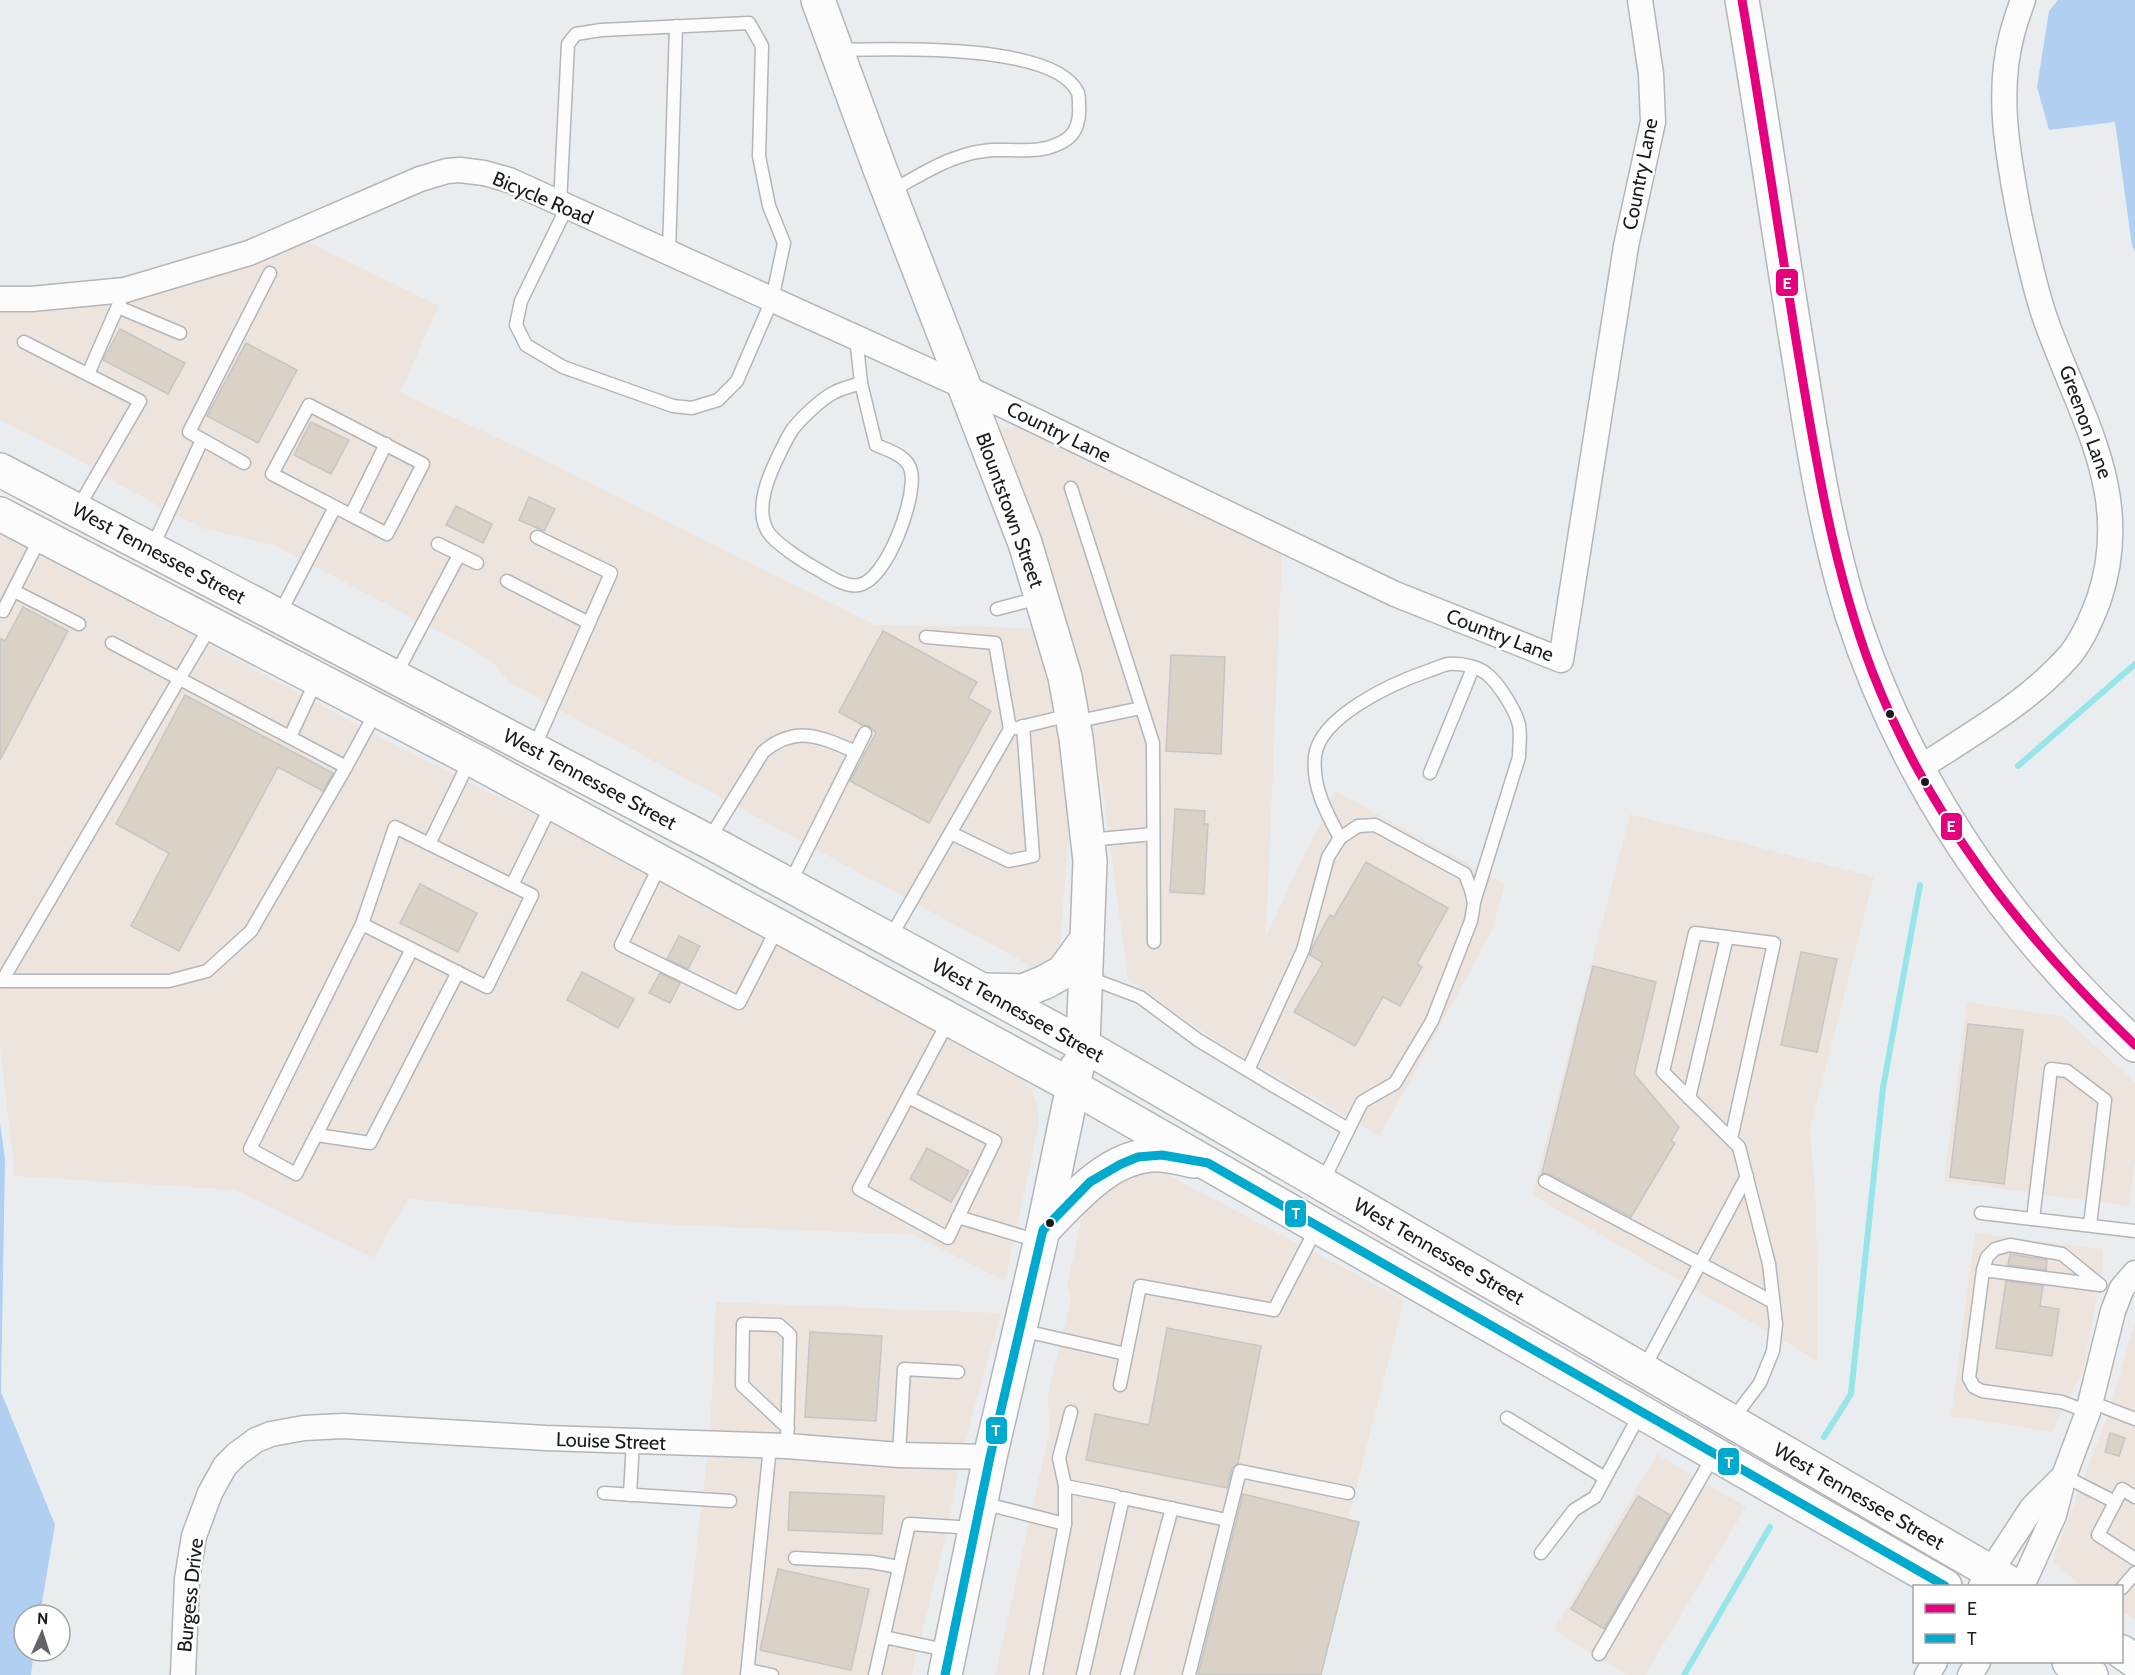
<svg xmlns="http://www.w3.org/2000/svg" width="2135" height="1675" font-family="Cabin,sans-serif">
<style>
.commercial{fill:#ede5dd}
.forest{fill:#b1cff1}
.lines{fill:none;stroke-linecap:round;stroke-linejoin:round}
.stream{stroke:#96e5e8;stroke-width:6}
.building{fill:#dbd2c7;stroke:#c5c5c5;stroke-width:1.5}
.service-casing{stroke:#b3b5b8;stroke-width:15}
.minor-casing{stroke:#b3b5b8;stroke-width:27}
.secondary-casing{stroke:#b3b5b8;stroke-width:36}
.primary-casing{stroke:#b3b5b8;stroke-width:36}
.service{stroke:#fcfcfd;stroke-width:12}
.minor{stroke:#fcfcfd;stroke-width:24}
.secondary{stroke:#fcfcfd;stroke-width:33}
.primary{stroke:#fcfcfd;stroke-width:33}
.bus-1-casing{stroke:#fff;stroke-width:14}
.bus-2-casing{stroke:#fff;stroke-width:14}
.bus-1{stroke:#e5007d;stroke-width:9}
.bus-2{stroke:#00a9ce;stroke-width:9}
.bus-dot{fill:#191b1e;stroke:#fff;stroke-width:2}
.labels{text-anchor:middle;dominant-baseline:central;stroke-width:5;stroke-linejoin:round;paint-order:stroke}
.street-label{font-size:20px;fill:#191b1e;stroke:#fff}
.line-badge{stroke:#fff;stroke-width:2}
.badge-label{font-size:16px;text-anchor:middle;font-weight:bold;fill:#fff}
</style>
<rect width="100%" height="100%" fill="#eaedf0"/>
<g class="commercial">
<path d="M303 239 439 306 400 392 546 461 876 625 1039 628 1056 699 1070 825 1059 955 1037 973 1027 964 510 683 492 662 459 642 273 545 202 528 123 487 80 461 0 420V309Z"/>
<path d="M1028 426 1282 554 1266 936 1335 791 1505 884 1492 931 1380 1136 1217 1042 1128 979 1102 786 1076 665 998 429Z"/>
<path d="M0 532 393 744 605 850 1014 1070 1032 1090 1037 1104 1039 1124 1005 1281 914 1235 653 1224 408 1199 374 1258 235 1190 13 1176V1159L0 1047Z"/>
<path d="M1630 814 1874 877 1810 1130 1816 1200 1818 1361 1532 1195Z"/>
<path d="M1967 1002 2064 1017 2135 1083V1161L2129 1206 1944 1181Z"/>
<path d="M1137 1171H1161L1404 1300 1309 1675H995L1049 1433 1048 1394 1071 1298 1067 1285 1083 1214 1096 1196Z"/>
<path d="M1975 1233 2102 1249 2103 1267 2083 1371 2052 1432 1951 1416Z"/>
<path d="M716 1302 1001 1313 964 1444 899 1443 788 1435 710 1432Z"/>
<path d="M2135 1322V1619L2122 1612V1586H2082L2052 1562 2105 1423Z"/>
<path d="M1657 1454 1746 1507 1645 1675H1627L1554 1630Z"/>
<path d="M707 1456 959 1468 948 1526 912 1675H682Z"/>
</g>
<g class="forest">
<path d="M2058 0H2135V252L2132 246 2115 122 2049 130 2037 87 2049 11Z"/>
<path d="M0 1123 5 1159 1 1392 55 1525 40 1615H24V1651H34L31 1675H0Z"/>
</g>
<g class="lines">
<g class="stream">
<path d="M2018 766 2135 664"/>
<path d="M1824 1437 1851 1394 1883 1088 1920 885"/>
<path d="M1684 1675 1770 1527"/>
</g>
</g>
<g class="building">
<path d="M120 329 185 363 168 394 103 360Z"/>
<path d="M246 343 297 370 258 443 207 416Z"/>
<path d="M311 422 349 440 331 474 294 455Z"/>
<path d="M529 497 555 509 544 531 519 520Z"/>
<path d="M456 506 492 524 483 543 446 525Z"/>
<path d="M23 607 68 631 0 760V638L5 641Z"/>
<path d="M883 631 977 682 968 698 991 711 929 823 850 781 876 733 869 726 862 725 839 712Z"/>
<path d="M1171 655 1225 657 1221 754 1166 751Z"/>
<path d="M185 695 333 773 323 791 278 767 179 951 131 926 169 853 116 824Z"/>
<path d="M1175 809 1205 811 1204 824H1208L1204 894 1170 892Z"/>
<path d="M1366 862 1448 908 1417 964 1422 967 1400 1006 1383 997 1355 1046 1294 1012 1323 963 1310 955 1313 946 1330 915 1334 917Z"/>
<path d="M420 884 477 913 458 952 400 923Z"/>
<path d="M679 936 700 946 688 969 667 959Z"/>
<path d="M1801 952 1837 959 1817 1052 1781 1045Z"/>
<path d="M1593 966 1656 982 1634 1074 1679 1127 1671 1141 1675 1143 1631 1217 1549 1174 1542 1173Z"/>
<path d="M582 972 634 999 618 1028 567 1000Z"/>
<path d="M660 973 680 983 670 1003 649 993Z"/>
<path d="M1968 1024 2023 1030 2004 1184 1950 1177Z"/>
<path d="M927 1148 969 1171 951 1202 910 1179Z"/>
<path d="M2010 1254 2047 1260 2046 1270 2008 1265Z"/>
<path d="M2006 1281 2043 1286 2040 1306 2059 1309 2052 1356 1996 1348Z"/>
<path d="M1167 1328 1261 1346 1238 1463 1232 1468 1227 1488 1086 1460 1095 1414 1149 1425Z"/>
<path d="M810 1332 882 1336 876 1421 805 1417Z"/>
<path d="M2110 1433 2125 1438 2119 1456 2105 1452Z"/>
<path d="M790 1492 884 1496 882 1534 788 1530Z"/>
<path d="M1243 1494 1359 1522 1321 1675H1198Z"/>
<path d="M1638 1496 1670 1515 1604 1629 1571 1609Z"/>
<path d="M778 1569 869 1589 851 1670 760 1650Z"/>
</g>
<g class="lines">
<defs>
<g id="service">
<path d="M837 50C885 49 1056 42 1078 93 1079 96 1079 103 1079 106 1080 118 1077 132 1067 139 1044 155 1018 149 992 150 981 151 966 154 956 158 934 165 912 180 891 191"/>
<path d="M560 204 568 44 576 34 601 30 749 23 762 46 759 156 769 206 784 243 772 300 737 381 718 400 692 408 673 406 563 367 526 345 516 325 521 301 567 207"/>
<path d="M669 253 676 26"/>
<path d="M118 307 180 333"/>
<path d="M856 337 861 383 876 445C888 450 908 456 911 471 917 497 887 580 859 585 845 588 828 575 817 569 804 562 773 542 767 530 752 503 776 460 789 435 795 423 822 398 835 392 843 388 852 386 861 383"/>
<path d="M24 342 140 401 78 508"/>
<path d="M88 374 125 290"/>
<path d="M309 405 423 464 387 534 272 474Z"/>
<path d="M244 463 189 432 270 273"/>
<path d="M1071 488 1153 743 1154 942"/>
<path d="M351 515 386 444"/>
<path d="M438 544 477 563"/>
<path d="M152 548 202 440"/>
<path d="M507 581 589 623"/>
<path d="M14 591 79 624"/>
<path d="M997 609 1039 598"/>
<path d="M0 610 3 611 40 538"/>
<path d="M279 615 335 507"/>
<path d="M211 625 2 981H169L207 971 251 931 346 767 377 710"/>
<path d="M112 643 346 767"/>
<path d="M395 676 459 555"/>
<path d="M1074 722 1141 708"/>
<path d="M1017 728 1070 715"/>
<path d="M290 737 316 681"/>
<path d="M534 748 611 573 537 537"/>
<path d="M1430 773 1473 668"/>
<path d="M951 833 1009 861 1033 856 1023 726"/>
<path d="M1340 838C1326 812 1312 787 1315 756 1320 716 1393 683 1428 671 1434 669 1442 665 1449 664 1461 663 1480 667 1488 675 1499 684 1516 711 1519 725 1521 736 1519 747 1519 757L1474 902"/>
<path d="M1089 840 1153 834"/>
<path d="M708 841 763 752C796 724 821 737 856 752"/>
<path d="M429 844 470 760"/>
<path d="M660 865 621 945 739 1003 778 927"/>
<path d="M512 885 552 804"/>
<path d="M789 885 865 733"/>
<path d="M362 924 487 987 532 895 395 827 362 924 250 1149 296 1174 412 949"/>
<path d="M890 938 1010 729 995 643 926 637"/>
<path d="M1087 977 1140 997 1198 1040 1274 1086 1348 1129"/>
<path d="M1248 1070 1303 950 1328 857 1340 838 1358 826 1375 825 1465 874 1471 890 1474 903 1471 921 1432 1021 1395 1083 1362 1102 1322 1183"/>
<path d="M908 1097 995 1141 948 1238 859 1189 949 1020"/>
<path d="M1689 1098 1727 937"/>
<path d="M317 1135 370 1143 458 972"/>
<path d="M1731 1139 1774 943 1695 933 1663 1072 1739 1147 1769 1264 1776 1324 1773 1351 1760 1383 1732 1420"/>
<path d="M1545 1181 1773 1302"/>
<path d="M1981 1213 2135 1231"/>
<path d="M958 1217 1038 1241"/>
<path d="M2033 1219 2051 1069 2067 1071 2105 1100 2090 1225"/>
<path d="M1983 1270 2100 1285"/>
<path d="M1020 1330 1126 1354"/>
<path d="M1644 1368 1747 1176"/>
<path d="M1120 1385 1140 1286 1274 1310 1317 1227"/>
<path d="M2091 1402 2135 1419"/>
<path d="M2088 1412 2062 1402 1982 1391 1974 1387 1969 1378 1983 1270 1987 1257 1995 1249 2010 1245 2062 1254 2100 1285"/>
<path d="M1507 1418 1605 1478"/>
<path d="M787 1446 790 1335 779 1325 743 1324 742 1385 788 1428"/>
<path d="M899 1455 904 1369 958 1372"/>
<path d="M2064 1476 2115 1502"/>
<path d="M1065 1486 1116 1496"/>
<path d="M604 1493 730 1501"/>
<path d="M630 1495 633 1441"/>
<path d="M2135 1497 2122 1489 2098 1535 2135 1559"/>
<path d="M982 1503 1065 1524"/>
<path d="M1541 1553 1574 1510 1595 1497 1640 1414"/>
<path d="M795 1558 871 1562 899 1567"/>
<path d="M2122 1588 2135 1573"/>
<path d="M884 1637 950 1651"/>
<path d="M1599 1654 1714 1455"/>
<path d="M748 1670 772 1675"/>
<path d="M747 1675 770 1446"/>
<path d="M875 1675 909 1524 975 1528"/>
<path d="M1036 1675 1065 1524V1486L1059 1458 1071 1412"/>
<path d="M1083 1675 1123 1498 1227 1520"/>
<path d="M1127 1675 1172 1508"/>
<path d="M1189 1675 1240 1471 1348 1493"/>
</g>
<g id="minor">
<path d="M0 299H31L125 290 249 253 420 179 447 171 460 170 484 173 509 180 965 387 1395 594 1561 660 1626 246 1653 122 1651 74 1640 0"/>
<path d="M1918 769C1971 734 2028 703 2070 655 2083 639 2092 618 2099 599 2135 492 2077 412 2044 315 2033 282 2026 247 2019 214 2008 155 1996 94 2012 34 2015 23 2019 11 2023 0"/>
<path d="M1981 1586 2032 1508 2064 1476"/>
<path d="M2022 1586 2054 1515 2064 1476 2088 1412 2113 1311 2122 1288 2135 1273"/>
<path d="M183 1675 187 1579 194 1536 210 1493 225 1466 237 1454 256 1440 271 1434 304 1428 343 1426 546 1438 787 1446 899 1455 990 1457"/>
<path d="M1927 1675 1935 1662"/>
<path d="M1970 1675 1978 1662"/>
</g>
<g id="secondary">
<path d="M818 0 880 169 1025 543 1065 677 1076 738 1090 861 1083 1045"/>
<path d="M1742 0C1763 121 1780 243 1800 364 1813 447 1826 531 1851 612 1905 779 2005 927 2135 1045"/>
</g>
<g id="primary">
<path d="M0 470 721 848 1083 1045 2015 1586"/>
<path d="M0 514 477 762 1072 1086 1945 1586"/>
<path d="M984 990 1023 991 1045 982 1063 972 1087 939"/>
<path d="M1043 1230C1075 1198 1111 1152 1162 1155 1173 1156 1184 1159 1194 1161"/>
<path d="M2122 1652 2135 1661"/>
<path d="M2069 1662 2091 1675"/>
<path d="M945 1675 990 1457 1043 1230 1077 1067"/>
</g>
</defs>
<use href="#service" class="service-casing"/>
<use href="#minor" class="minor-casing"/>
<use href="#secondary" class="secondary-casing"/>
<use href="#primary" class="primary-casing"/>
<use href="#service" class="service"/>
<use href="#minor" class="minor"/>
<use href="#secondary" class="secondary"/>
<use href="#primary" class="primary"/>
<defs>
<path id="bus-1" d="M1742 0C1762 117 1779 235 1798 352 1816 461 1833 568 1872 671 1929 818 2023 937 2135 1045"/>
<path id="bus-2" d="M945 1675 990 1457 1043 1230 1090 1182 1121 1164 1138 1157 1162 1155 1208 1163 1945 1586"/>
</defs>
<use href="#bus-1" class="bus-1-casing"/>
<use href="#bus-2" class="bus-2-casing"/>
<use href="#bus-1" class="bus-1"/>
<use href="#bus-2" class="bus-2"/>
</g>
<g class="bus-dot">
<circle cx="1890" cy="714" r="5"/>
<circle cx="1925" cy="782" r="5"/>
<circle cx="1050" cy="1223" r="5"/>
</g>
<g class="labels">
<g class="street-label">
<text transform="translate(1640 174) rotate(-79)">Country Lane</text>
<text transform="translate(543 198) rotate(23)">Bicycle Road</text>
<text transform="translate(2086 422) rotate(70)">Greenon Lane</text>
<text transform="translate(1059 432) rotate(26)">Country Lane</text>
<text transform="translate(1010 510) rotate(70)">Blountstown Street</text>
<text transform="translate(159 553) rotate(28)">West Tennessee Street</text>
<text transform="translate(1500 635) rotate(21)">Country Lane</text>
<text transform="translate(590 779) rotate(28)">West Tennessee Street</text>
<text transform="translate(1018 1010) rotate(29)">West Tennessee Street</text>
<text transform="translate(1439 1251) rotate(30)">West Tennessee Street</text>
<text transform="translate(611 1441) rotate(2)">Louise Street</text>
<text transform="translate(1859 1496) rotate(30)">West Tennessee Street</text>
<text transform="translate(190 1595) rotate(-84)">Burgess Drive</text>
</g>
</g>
<g class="line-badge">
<rect x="1775" y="268" width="24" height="29" rx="6" fill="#e5007d"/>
<rect x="1940" y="812" width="23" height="29" rx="6" fill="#e5007d"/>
<rect x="1284" y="1199" width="23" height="29" rx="6" fill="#00a9ce"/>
<rect x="985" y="1416" width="23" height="29" rx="6" fill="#00a9ce"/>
<rect x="1717" y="1447" width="23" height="29" rx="6" fill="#00a9ce"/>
</g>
<g class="badge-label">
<text x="1787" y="289">E</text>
<text x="1951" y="832">E</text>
<text x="1296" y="1219">T</text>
<text x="996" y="1436">T</text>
<text x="1729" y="1468">T</text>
</g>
<rect x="1913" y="1585" width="210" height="78" fill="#ffffff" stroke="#a3a4a5" stroke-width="1.5"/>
<rect x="1925" y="1604" width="30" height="9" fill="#e5007d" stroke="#a3a4a5" stroke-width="1.5"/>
<text x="1967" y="1615" font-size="18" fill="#191b1e">E</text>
<rect x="1925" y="1634" width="30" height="9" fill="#00a9ce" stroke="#a3a4a5" stroke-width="1.5"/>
<text x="1967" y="1645" font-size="18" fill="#191b1e">T</text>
<g transform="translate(42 1633) rotate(3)"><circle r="28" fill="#ffffff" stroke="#a3a4a5" stroke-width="1.5"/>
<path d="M0-4.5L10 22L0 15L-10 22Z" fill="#626468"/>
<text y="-9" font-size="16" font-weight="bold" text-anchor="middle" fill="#191b1e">N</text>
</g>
</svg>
